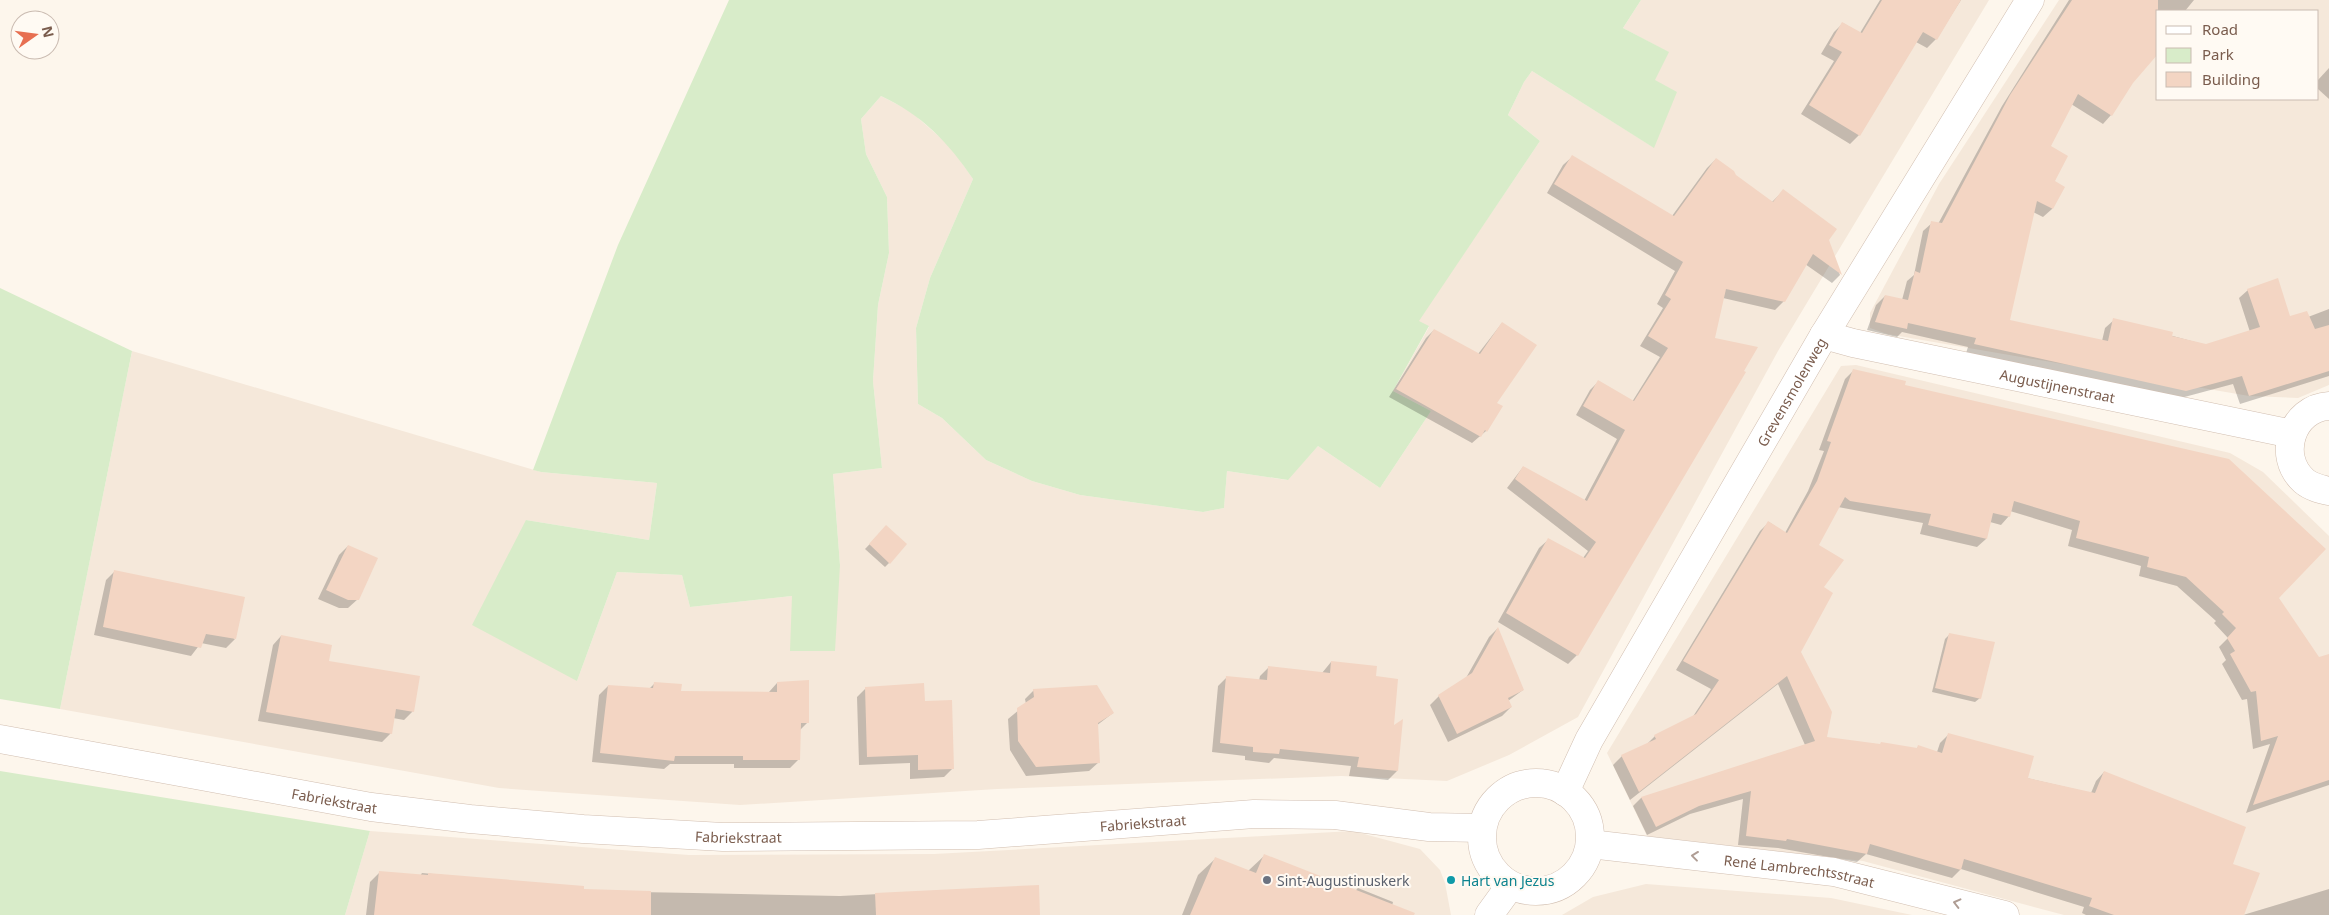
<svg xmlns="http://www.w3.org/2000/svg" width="2329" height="915" font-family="'Noto Sans',sans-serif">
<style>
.residential{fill:#f5e8da;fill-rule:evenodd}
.green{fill:#d8ecc9}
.shadow{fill:#0003}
.building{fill:#f3d5c3}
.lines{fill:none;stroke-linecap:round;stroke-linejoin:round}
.minor-casing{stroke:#d1beb0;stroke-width:29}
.minor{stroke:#fff;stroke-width:28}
.oneway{stroke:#af9d94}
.worship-dot{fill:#6b7280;stroke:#fffaf3;stroke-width:2}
.culture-dot{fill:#0f9aa8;stroke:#fffaf3;stroke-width:2}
.labels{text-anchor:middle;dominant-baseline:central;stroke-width:4;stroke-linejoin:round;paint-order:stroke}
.street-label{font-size:14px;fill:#7a5c4d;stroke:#fffaf3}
.worship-label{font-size:14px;fill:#5b616d;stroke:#fffaf3;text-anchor:start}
.culture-label{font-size:14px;fill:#0d838f;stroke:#fffaf3;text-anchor:start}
</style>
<rect width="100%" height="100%" fill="#fdf6ec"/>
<g class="residential">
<path d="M1641 0H1989L1778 351 1578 717 1509 755 1447 781 1341 776 997 789 740 805 499 788 60 709 132 351 541 472 657 483 649 540 526 520 577 681 617 572 682 575 690 607 792 596 840 565 833 474 882 468 873 381 878 305 889 253 887 197 866 154 861 119 881 96 910 111 951 147 973 179 930 278 916 328 918 404 942 418 986 460 1032 481 1080 495 1203 512 1224 508 1227 471 1287 480 1318 446 1380 488 1431 411 1393 391 1429 327 1418 321 1540 141 1508 115 1524 82 1532 71 1653 147 1654 80 1668 52 1623 28Z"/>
<path d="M2059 0H2329V385L2298 398 2249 396 1887 334 1870 328V313L1939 184ZM2158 11H2318V99H2158Z"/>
<path d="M1856 365 2230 453 2263 472 2329 536V915H2064L1863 861 1647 836 1607 753 1841 366Z"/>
<path d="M370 831 689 855 934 854 1353 831 1420 849 1440 870 1445 883 1451 915H345Z"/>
<path d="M1646 884 1831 898 1912 915H1562L1593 897Z"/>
</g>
<g class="green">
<path d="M729 0H1641L1623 28 1669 52 1655 80 1677 92 1654 148 1532 71 1524 82 1508 115 1540 141 1419 321 1429 326 1393 391 1431 411 1380 488 1318 446 1288 480 1227 471 1224 508 1203 512 1080 495 1032 481 986 460 942 418 918 404 916 328 930 278 973 179C948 142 922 115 881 96L861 119 866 154 887 197 889 253 878 305 873 381 882 468 833 474 840 565 835 651H790L792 596 690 607 682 575 617 572 577 681 472 625 526 520 649 540 657 483 541 472 533 470 618 245Z"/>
<path d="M0 288 132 351 60 709 0 699Z"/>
<path d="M0 771 370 831 345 915H0Z"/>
</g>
<g class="shadow">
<path d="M1880 0H1961L1936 39 1927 48 1916 42 1859 135 1850 144 1801 114 1834 61 1821 54 1834 32 1843 23 1860 33Z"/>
<path d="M2069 0H2194L2185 11H2158L2132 82 2111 115 2103 124 2071 104 2049 147 2053 182 2063 187 2052 209 2043 217 2033 212 2008 321 2102 341 2105 328 2114 320 2206 345 2250 332 2239 298 2248 290 2289 318 2308 317 2329 309V376L2240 404 2233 384 2177 399 1966 353 1968 347 1902 332 1897 337 1867 330 1876 305 1885 296 1902 300 1907 281 1914 275 1923 231 1932 223 1938 224 2002 106Z"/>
<path d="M2329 68V99L2318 89V80Z"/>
<path d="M1572 157 1672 216 1707 168 1716 159 1734 176 1772 202 1783 191 1828 240 1840 275 1832 283 1805 264 1784 301 1775 310 1723 298 1577 655 1568 664 1498 622 1539 548 1548 540 1583 558 1588 551 1507 488 1523 467 1584 501 1617 439 1576 415 1590 390 1598 382 1632 402 1660 357 1640 346 1663 308 1657 304 1675 271 1547 193 1563 165Z"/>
<path d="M1502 323 1495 403 1486 431 1472 443 1389 397 1426 338 1434 330 1478 354Z"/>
<path d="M1854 370 1903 386 2278 598 2319 659 2329 656V785L2246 813 2270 744 2253 749 2247 699 2242 700 2222 664 2226 660 2219 647 2228 638 2214 623 2216 621 2177 586 2139 576 2141 566 2068 546 2072 530 2010 511 2009 516 2001 525 1990 522 1986 539 1977 547 1920 534 1923 523 1838 507 1817 546 1822 587 1799 652 1826 738 1916 749 1918 747 1937 752 1940 743 1948 735 2027 778 2091 793 2096 781 2104 772 2231 865 2243 915 2329 889V915H2086L2082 913 2084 907 1961 869 1952 878 1866 854 1857 862 1778 848 1738 845 1743 799 1690 814 1647 835 1633 806 1641 798 1805 745 1778 684 1630 800 1613 765 1622 756 1645 746 1655 736 1692 718 1711 689 1676 670 1760 531 1769 522 1785 533 1808 491 1824 451 1819 450 1845 379Z"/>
<path d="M886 527 889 563 885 567 865 549Z"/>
<path d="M348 546 358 599 348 608H339L318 599 339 555Z"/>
<path d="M115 571 235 639 226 648 201 643 191 656 94 635 106 580Z"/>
<path d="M1497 629 1523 690 1508 701 1511 707 1502 716 1448 742 1430 705 1439 696 1466 678 1489 637Z"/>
<path d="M1950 634 1980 698 1975 702 1932 692 1945 639Z"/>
<path d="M281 636 327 662 413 711 404 720 393 718 391 733 382 742 258 721 273 645Z"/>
<path d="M1331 662 1374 678 1392 727 1397 771 1388 780 1349 776 1351 766 1274 758 1269 763 1245 760V756L1212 752 1218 686 1227 677 1259 681 1260 676 1269 667 1322 673Z"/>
<path d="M777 683 808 722 799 731V759L790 768H734V764H670L664 769 592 762 599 695 608 686 649 689 654 684 680 692H769Z"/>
<path d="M866 688 924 703 953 768 944 777 910 779V763L859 765 857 697Z"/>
<path d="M1034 690 1113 713 1096 726 1099 762 1089 771 1026 776 1010 750 1008 719 1026 704 1025 699Z"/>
<path d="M1264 856 1355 891 1358 888 1393 902 1392 906 1396 915H1182L1198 875 1215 859 1248 871Z"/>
<path d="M380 872 420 876 422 873 582 888V891L694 893 840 896 1038 886 1039 915H366L370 882Z"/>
</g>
<g class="building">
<path d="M1882 0H1961L1937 40 1923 32 1860 136 1809 105 1842 52 1829 45 1842 22 1862 33Z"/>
<path d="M2072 0H2158V54L2133 83 2112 116 2078 94 2051 146 2068 156 2055 181 2065 187 2053 209 2037 201 2010 320 2108 341 2113 318 2173 332 2172 336 2206 344 2260 327 2247 289 2278 278 2290 316 2307 311 2315 329 2329 325V371L2249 396 2242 376 2186 391 1974 344 1976 338 1908 323 1907 329 1875 322 1885 295 1908 300 1915 271 1920 273 1931 221 1942 223 2010 95Z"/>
<path d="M1572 155 1674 216 1716 158 1734 171 1736 175 1773 202 1783 189 1837 229 1829 240 1842 275 1813 254 1785 302 1726 289 1715 338 1758 347 1744 371 1746 372 1578 656 1506 613 1548 538 1585 558 1596 542 1515 479 1523 466 1587 501 1625 430 1583 406 1598 380 1634 401 1668 348 1648 336 1671 299 1665 295 1683 262 1554 184Z"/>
<path d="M1502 322 1537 345 1497 403 1503 406 1487 432 1485 430 1481 437 1396 389 1434 329 1480 354Z"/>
<path d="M1853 369 1906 381 1905 385 2229 459 2326 549 2279 598 2319 657 2329 654V780L2253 805 2278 736 2261 741 2256 691 2251 692 2230 654 2235 651 2227 638 2236 628 2222 614 2224 612 2186 577 2147 567 2149 557 2076 538 2080 521 2014 501 2010 517 1993 513 1987 539 1928 525 1931 514 1850 501 1845 497 1819 545 1844 560 1824 587 1833 593 1801 652 1832 712 1827 737 1880 744 1881 742 1917 748 1918 745 1942 753 1948 733 2034 756 2028 778 2095 793 2104 771 2246 827 2233 864 2260 873 2244 915H2114L2089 906 2092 898 1964 859 1961 870 1870 844 1867 854 1787 839 1786 841 1746 836 1751 791 1699 806 1656 827 1641 797 1815 741 1787 676 1639 792 1621 755 1656 739 1654 735 1696 714 1719 680 1683 661 1768 521 1787 533 1817 481 1831 442 1827 441Z"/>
<path d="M886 525 907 544 890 564 869 544Z"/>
<path d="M348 545 378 558 359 600H348L326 590Z"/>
<path d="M114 570 245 597 236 639 206 634 201 648 103 627Z"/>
<path d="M1498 627 1524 690 1508 698 1512 707 1457 734 1438 695 1472 673Z"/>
<path d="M1949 633 1995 642 1981 699 1935 688Z"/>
<path d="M281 635 332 645 329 661 420 676 414 712 396 709 392 734 266 712Z"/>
<path d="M1331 661 1377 666 1376 676 1398 679 1394 725 1403 719 1398 771 1357 767 1359 757 1280 749 1279 754 1253 752V747L1220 743 1226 676 1267 680 1268 666 1330 673Z"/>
<path d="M809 680V723H801L800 760H743V756H675L674 761 600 753 608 685 653 688 654 682 682 684 681 691 777 692V682Z"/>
<path d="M924 683 925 701 952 700 954 769 918 770V755L867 757 865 687Z"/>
<path d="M1097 685 1114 713 1098 723 1100 763 1036 767 1018 741 1017 708 1034 697 1033 689Z"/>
<path d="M1264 854 1415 913 1414 915H1190L1215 857 1256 873Z"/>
<path d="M379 871 428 875V873L584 886V889L651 891V915H374Z"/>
<path d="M1039 885 1040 915H876L875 893Z"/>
</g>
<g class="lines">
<defs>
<g id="minor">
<path id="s1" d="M1824 335 1853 343 2292 434"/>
<path d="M2329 406C2292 408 2276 456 2304 481 2311 487 2320 489 2329 491"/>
<path id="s2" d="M0 739 371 807 470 819 583 829 723 837 978 835 1254 814 1335 815 1429 827 1482 828"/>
<circle cx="1536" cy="837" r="54"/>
<path id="s3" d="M1565 792 1589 740 1824 335 2030 0"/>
<path id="s4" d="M1590 844 1834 872 2005 915"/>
<path d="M1489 915 1510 886"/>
</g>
</defs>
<use href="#minor" class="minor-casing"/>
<use href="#minor" class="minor"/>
</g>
<defs><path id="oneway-chevron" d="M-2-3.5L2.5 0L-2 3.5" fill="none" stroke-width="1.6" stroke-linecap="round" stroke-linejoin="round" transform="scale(1.25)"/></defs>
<g class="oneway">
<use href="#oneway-chevron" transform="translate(1695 856) rotate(-173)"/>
<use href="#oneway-chevron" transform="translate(1957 903) rotate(-166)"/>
</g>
<circle class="worship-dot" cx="1267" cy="880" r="5"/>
<circle class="culture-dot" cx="1451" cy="880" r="5"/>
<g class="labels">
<g class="street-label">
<text stroke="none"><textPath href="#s1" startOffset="239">Augustijnenstraat</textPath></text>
<text stroke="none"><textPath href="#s3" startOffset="460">Grevensmolenweg</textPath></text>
<text stroke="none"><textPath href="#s2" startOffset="340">Fabriekstraat</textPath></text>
<text stroke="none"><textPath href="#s2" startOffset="1151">Fabriekstraat</textPath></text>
<text stroke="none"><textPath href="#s2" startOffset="746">Fabriekstraat</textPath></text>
<text stroke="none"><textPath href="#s4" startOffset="211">René Lambrechtsstraat</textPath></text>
</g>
<g class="worship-label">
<text x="1277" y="880">Sint-Augustinuskerk</text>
</g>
<g class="culture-label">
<text x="1461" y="880">Hart van Jezus</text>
</g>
</g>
<rect x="2156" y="10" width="162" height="90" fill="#fffaf3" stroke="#cabbb1"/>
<rect x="2166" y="26" width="25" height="8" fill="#ffffff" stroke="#cabbb1"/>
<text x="2202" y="35" font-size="15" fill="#7a5c4d">Road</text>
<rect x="2166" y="48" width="25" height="15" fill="#d8ecc9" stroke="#cabbb1"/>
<text x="2202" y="60" font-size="15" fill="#7a5c4d">Park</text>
<rect x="2166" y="72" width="25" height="15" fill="#f3d5c3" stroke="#cabbb1"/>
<text x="2202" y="85" font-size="15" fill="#7a5c4d">Building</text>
<g transform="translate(35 35) rotate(76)"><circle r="24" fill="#fffaf3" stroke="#cabbb1"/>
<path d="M0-4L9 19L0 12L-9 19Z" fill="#e76f51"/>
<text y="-8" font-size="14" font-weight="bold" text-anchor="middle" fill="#7a5c4d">N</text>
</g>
</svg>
